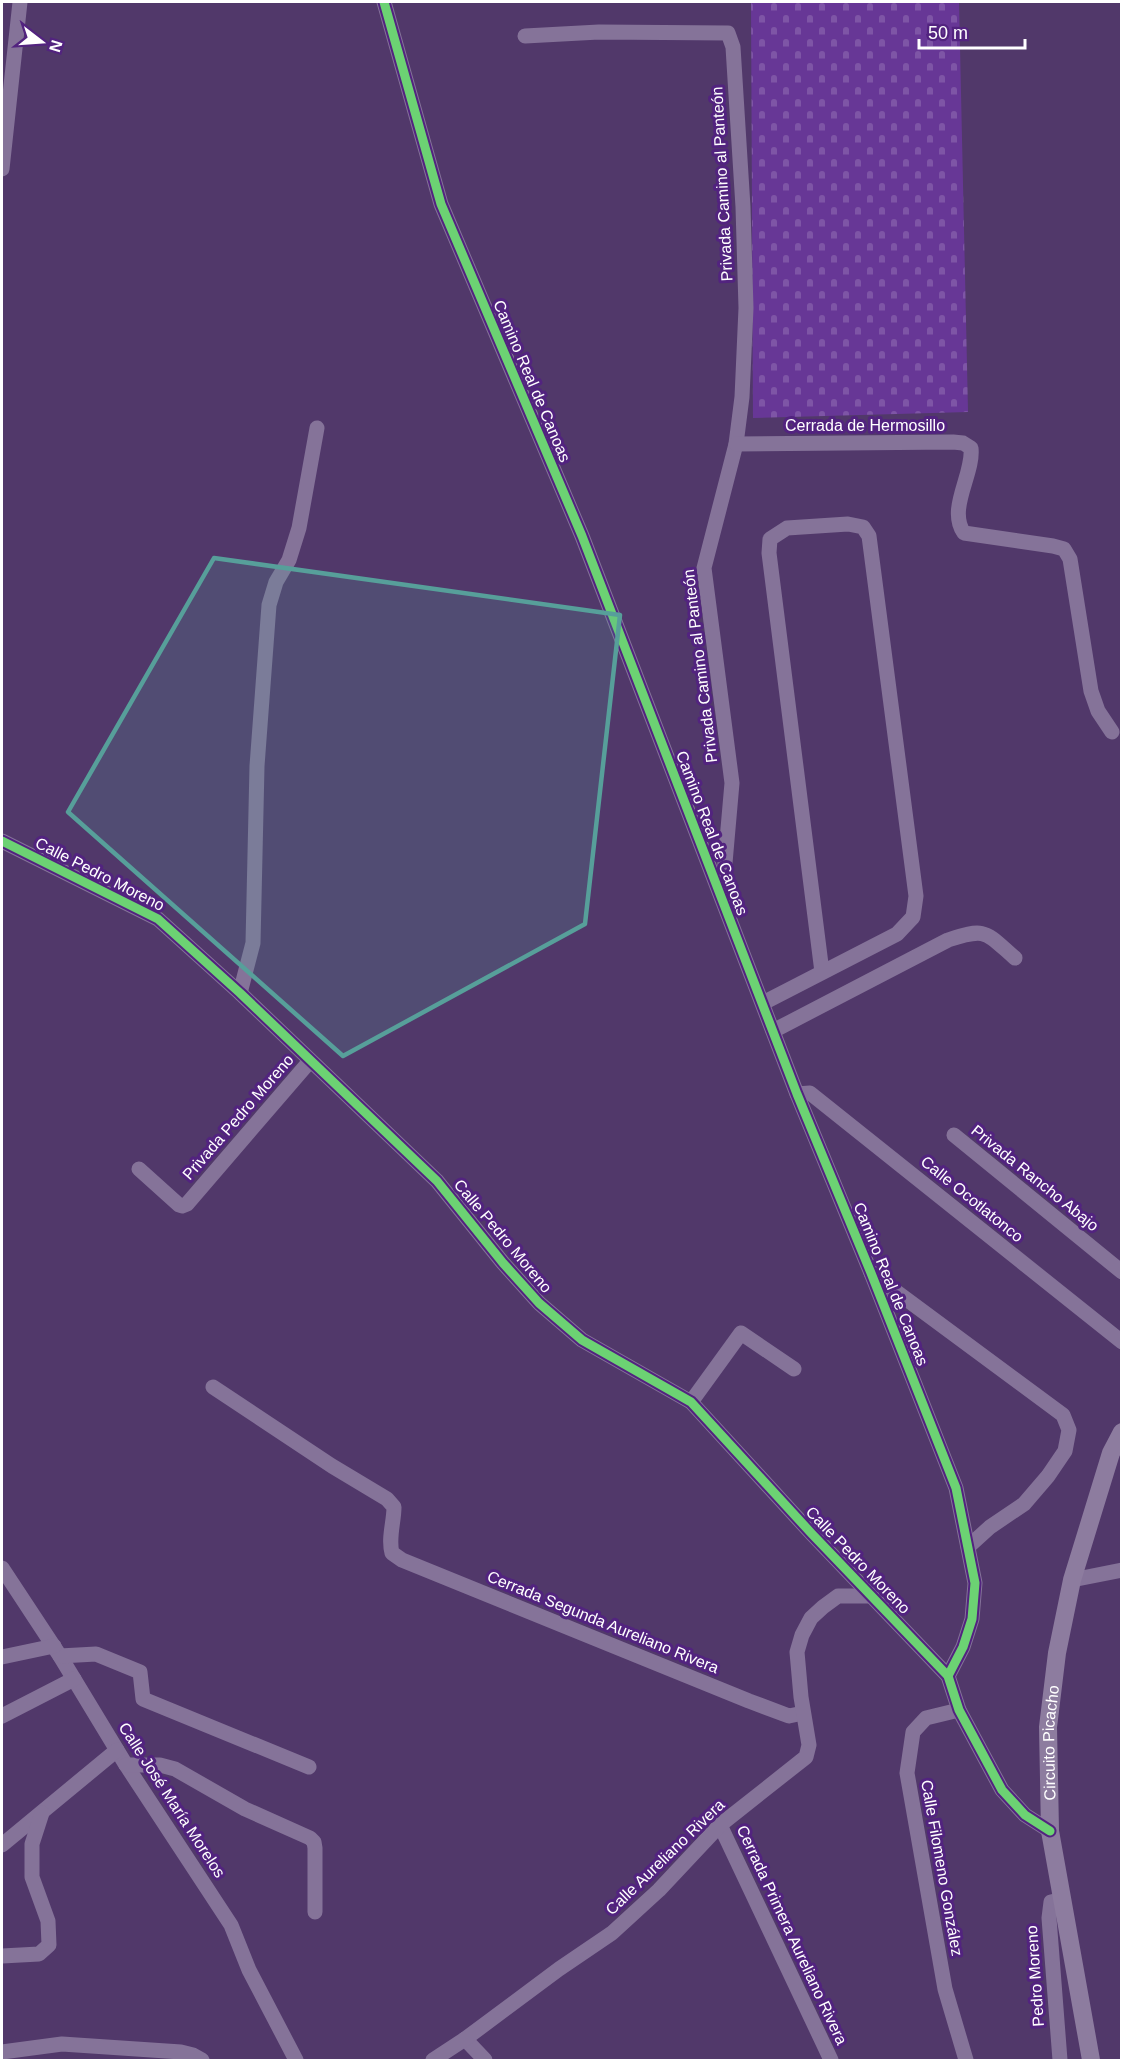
<svg xmlns="http://www.w3.org/2000/svg" width="1123" height="2062" font-family="Arial,sans-serif">
<style>
.cemetery{fill:url(#cemetery-stones)}
.lines{fill:none;stroke-linecap:round;stroke-linejoin:round}
.minor{stroke:#857399;stroke-width:15}
.major{stroke:#8d7c9f;stroke-width:18}
.cycleway-casing{stroke:#52237f;stroke-width:13}
.cycleway{stroke:#6cd273;stroke-width:9}
.marked{fill:#579f9a;fill-opacity:0.2;stroke:#579f9a;stroke-width:4.5;stroke-linejoin:round}
.labels{text-anchor:middle;dominant-baseline:central;stroke-width:6;stroke-linejoin:round;paint-order:stroke}
.street-label{font-size:16px;fill:#fff;stroke:#52237f}
</style>
<defs>
<pattern id="cemetery-stones" width="16" height="16" patternUnits="userSpaceOnUse" patternTransform="scale(1.5)"><rect width="16" height="16" fill="#673796"/><path d="M2 7V4a2 2 0 0 1 4 0v3zM10 15v-3a2 2 0 0 1 4 0v3z" fill="#7e55a6"/></pattern>
</defs>
<rect width="100%" height="100%" fill="#51386a"/>
<path class="cemetery" d="M751 2H959L968 412 753 418Z"/>
<g class="lines">
<g class="minor">
<path d="M384 2 441 204 582 536 797 1094 871 1273 956 1488 975 1583 972 1619 963 1647 948 1676"/>
<path d="M525 36 599 32 728 33 733 47 743 207 746 308 742 397 736 444 704 568 732 783 722 897"/>
<path d="M2 169 20 2"/>
<path d="M736 444 953 442 963 443 971 448C974 474 947 509 964 533L1053 546 1064 549 1070 559 1091 691 1098 711 1112 732"/>
<path d="M2 841 158 919 240 993 437 1181 503 1263 539 1303 582 1340 691 1402 812 1534 948 1676 959 1710 1002 1790 1025 1815 1050 1831"/>
<path d="M240 993 253 943 257 766 269 605 276 582 289 560 299 528 317 428"/>
<path d="M763 1003 897 934 913 917 916 896 869 536 863 527 848 524 787 528 770 539 769 553 822 972"/>
<path d="M773 1031 948 940C987 927 985 932 1015 958"/>
<path d="M797 1094 810 1093 1122 1342"/>
<path d="M954 1135 1122 1272"/>
<path d="M139 1169 179 1205 182 1206 187 1204 310 1061"/>
<path d="M871 1273 1063 1415 1069 1430 1065 1451 1048 1476 1024 1504 990 1527 968 1547"/>
<path d="M213 1387 332 1466 387 1499 394 1507C394 1522 388 1538 392 1553L402 1560 749 1701 789 1716 803 1713"/>
<path d="M691 1402 741 1333 794 1369"/>
<path d="M2 1568 60 1656 126 1765 231 1925 249 1970 296 2060"/>
<path d="M1072 1580 1122 1570"/>
<path d="M60 1656 96 1654 140 1672 143 1699 309 1767"/>
<path d="M2 1657 54 1646"/>
<path d="M959 1710 926 1718 913 1732 907 1773 945 1989 966 2060"/>
<path d="M2 1716 74 1679"/>
<path d="M126 1765H160L175 1769 245 1809 310 1838 314 1842 315 1848V1912"/>
<path d="M720 1825 831 2060"/>
<path d="M2 1845 117 1750"/>
<path d="M2 1956 39 1954 49 1945 48 1921 32 1877V1844L42 1813"/>
<path d="M465 2039 485 2060"/>
<path d="M2 2052 62 2044 181 2052 193 2055 202 2060"/>
<path d="M433 2060 465 2039 559 1969 612 1933 659 1890 720 1825 806 1757 809 1745 801 1697 797 1652 802 1635 811 1618 823 1607 838 1596H872"/>
<path d="M1060 2060 1049 1918 1051 1902 1063 1899"/>
</g>
<path class="major" id="s1" d="M1091 2060 1050 1831 1048 1727 1057 1653 1072 1580 1111 1453 1122 1432"/>
<defs>
<g id="cycleway">
<path d="M384 2 441 204 582 536 797 1094 871 1273 956 1488 975 1583 972 1619 963 1647 948 1676"/>
<path d="M2 841 158 919 240 993 437 1181 503 1263 539 1303 582 1340 691 1402 812 1534 948 1676 959 1710 1002 1790 1025 1815 1050 1831"/>
</g>
</defs>
<use href="#cycleway" class="cycleway-casing"/>
<use href="#cycleway" class="cycleway"/>
</g>
<path class="marked" d="M214 558 620 615 585 924 343 1056 68 812Z"/>
<g class="labels">
<g class="street-label">
<text transform="translate(722 184) rotate(-93)">Privada Camino al Panteón</text>
<text transform="translate(532 381) rotate(67)">Camino Real de Canoas</text>
<text x="865" y="425">Cerrada de Hermosillo</text>
<text transform="translate(700 666) rotate(-97)">Privada Camino al Panteón</text>
<text transform="translate(712 833) rotate(69)">Camino Real de Canoas</text>
<text transform="translate(100 874) rotate(27)">Calle Pedro Moreno</text>
<text transform="translate(238 1117) rotate(-49)">Privada Pedro Moreno</text>
<text transform="translate(1035 1178) rotate(39)">Privada Rancho Abajo</text>
<text transform="translate(972 1199) rotate(39)">Calle Ocotlatonco</text>
<text transform="translate(503 1236) rotate(50)">Calle Pedro Moreno</text>
<text transform="translate(891 1284) rotate(68)">Camino Real de Canoas</text>
<text transform="translate(858 1560) rotate(46)">Calle Pedro Moreno</text>
<text transform="translate(603 1622) rotate(22)">Cerrada Segunda Aureliano Rivera</text>
<text stroke="none"><textPath href="#s1" startOffset="321">Circuito Picacho</textPath></text>
<text transform="translate(172 1800) rotate(57)">Calle José María Morelos</text>
<text transform="translate(665 1857) rotate(-44)">Calle Aureliano Rivera</text>
<text transform="translate(942 1868) rotate(80)">Calle Filomeno González</text>
<text transform="translate(792 1935) rotate(65)">Cerrada Primera Aureliano Rivera</text>
<text transform="translate(1035 1976) rotate(-94)">Pedro Moreno</text>
</g>
</g>
<rect width="1123" height="2062" fill="none" stroke="#ffffff" stroke-width="6"/>
<g transform="translate(42 42) rotate(107)" stroke="#52237f" stroke-width="4.5" paint-order="stroke">
<path d="M0-4.5L10 22L0 15L-10 22Z" fill="#ffffff"/>
<text y="-9" font-size="16" font-weight="bold" text-anchor="middle" fill="#ffffff">N</text>
</g>
<path d="M919 39v9h106v-9" fill="none" stroke="#ffffff" stroke-width="3"/>
<text x="928" y="39" font-size="18" fill="#ffffff" stroke="#52237f" stroke-width="4.5" paint-order="stroke">50 m</text>
</svg>
